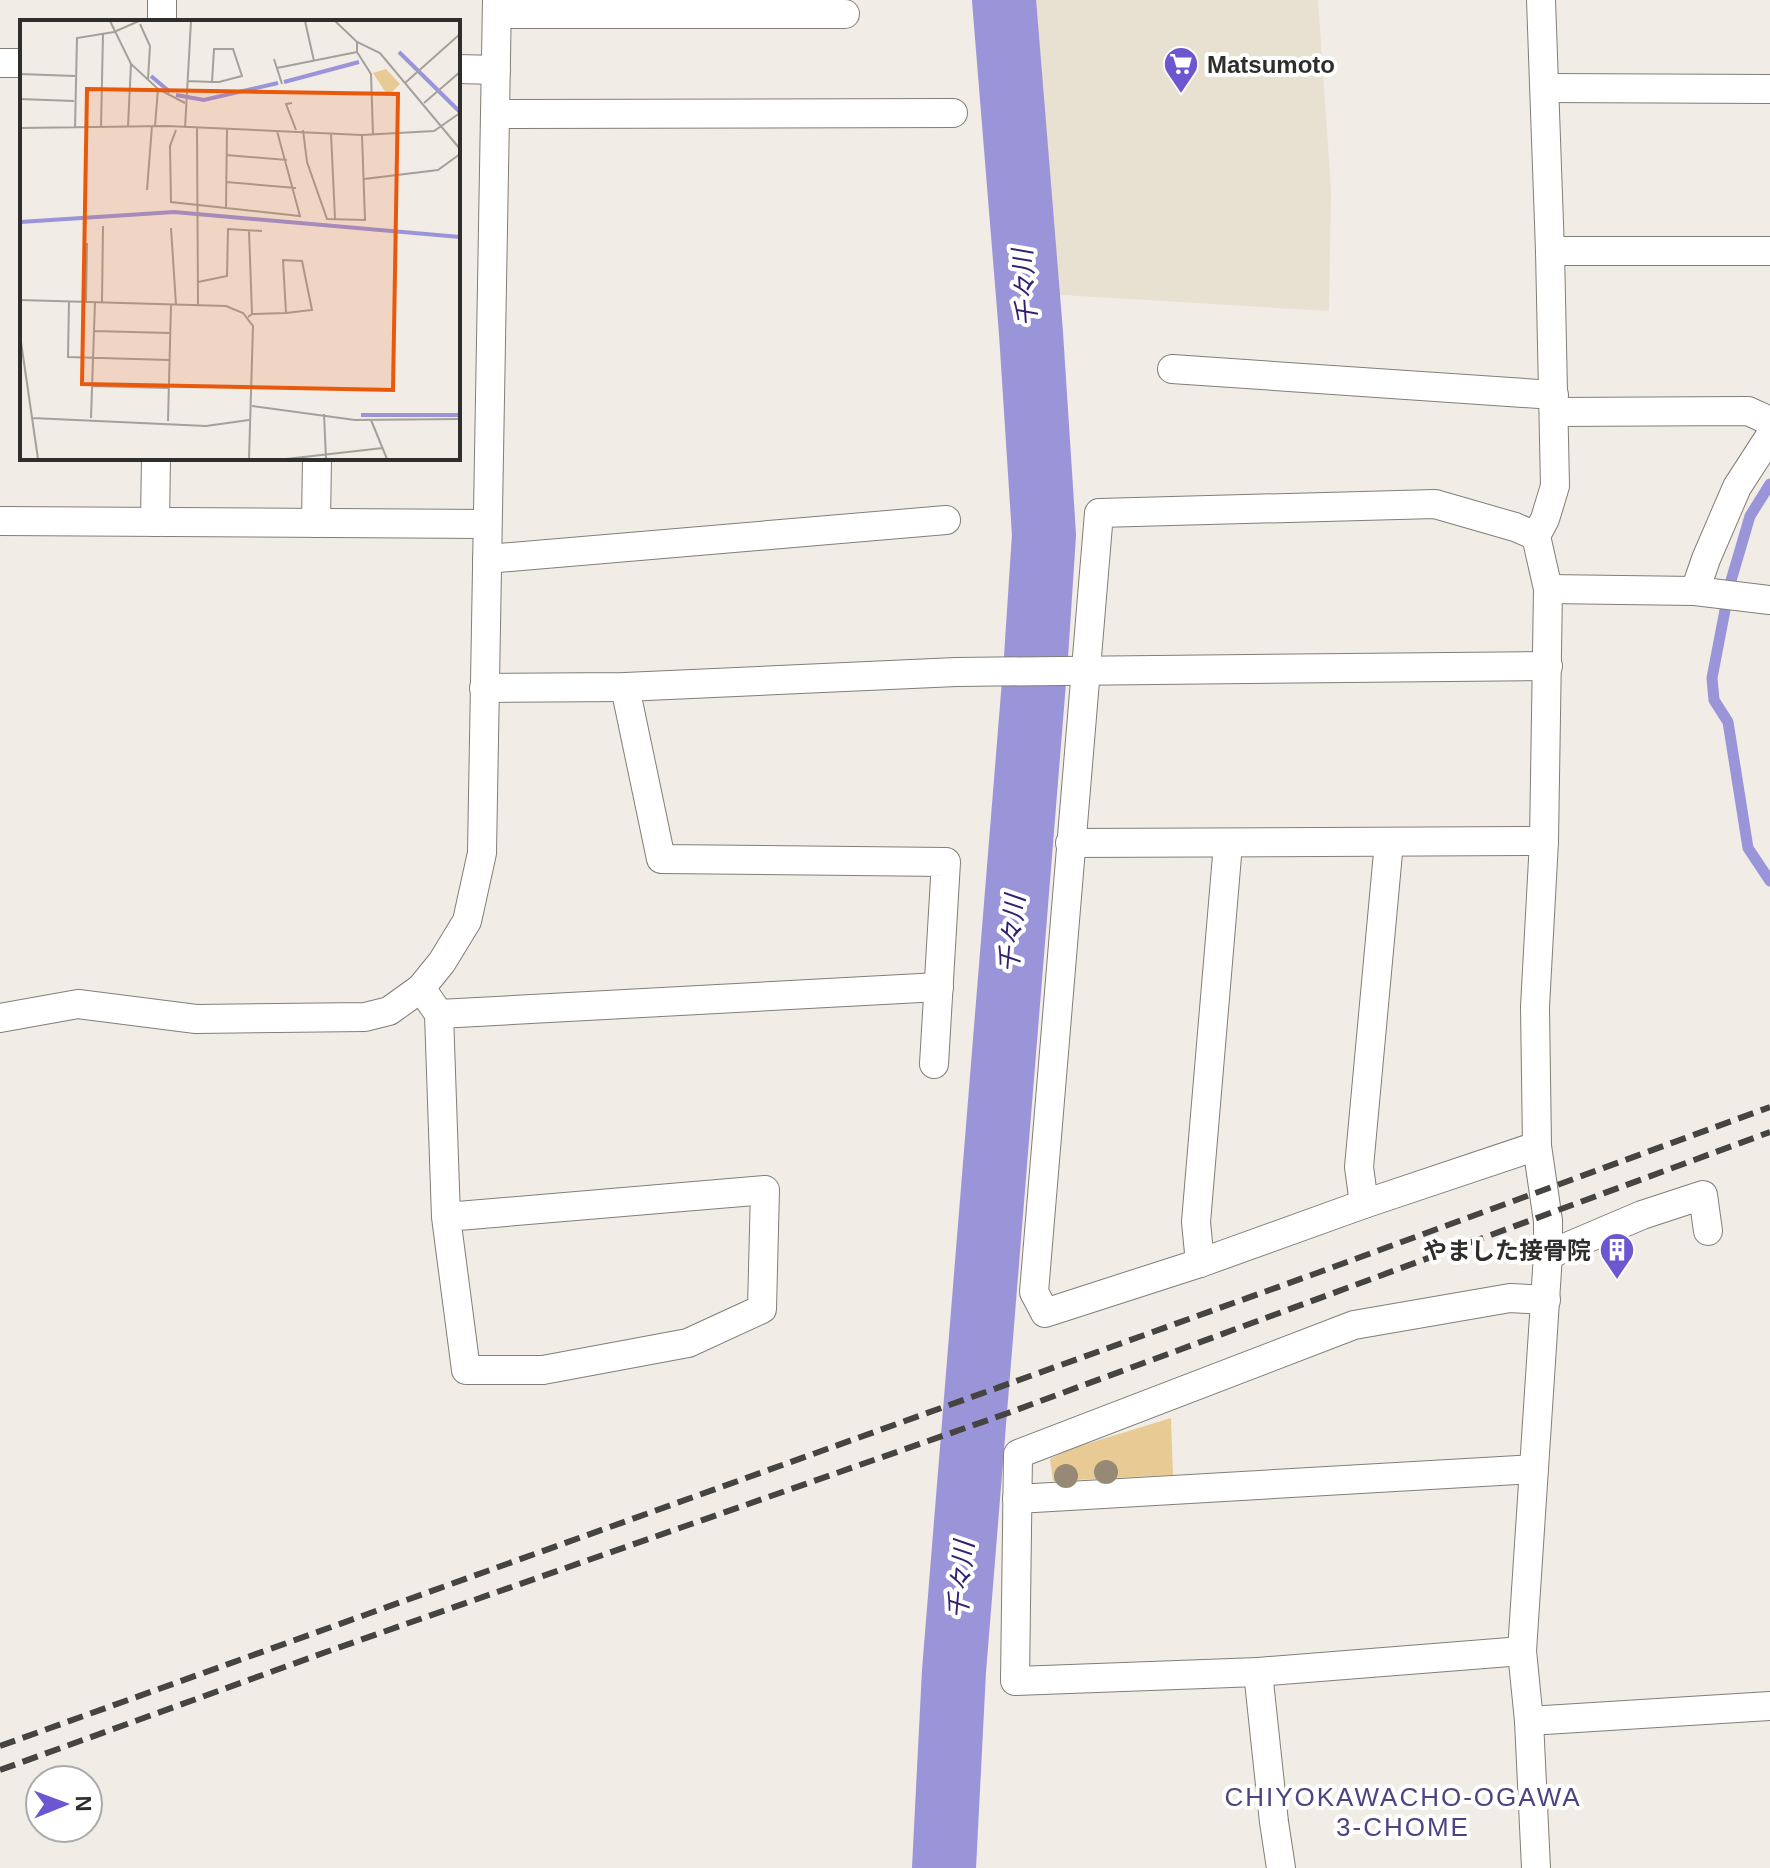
<svg xmlns="http://www.w3.org/2000/svg" width="1770" height="1868" font-family="Helvetica,'Noto Sans JP',sans-serif">
<style>
.built{fill:#e8e0d1}
.green{fill:#e8cb94}
.lines{fill:none;stroke-linecap:round;stroke-linejoin:round}
.stream{stroke:#9a94d9;stroke-width:11}
.river{stroke:#9a94d9;stroke-width:64}
.minor-casing{stroke:#827e77;stroke-width:30}
.minor{stroke:#fff;stroke-width:28}
.rail{stroke:#464441;stroke-width:6;stroke-dasharray:16 8;stroke-linecap:butt}
.tree{fill:#968a76}
.labels{text-anchor:middle;dominant-baseline:central;stroke-width:8;stroke-linejoin:round;paint-order:stroke}
.poi-label{font-size:24px;font-weight:bold;fill:#302e2c;stroke:#fff;text-anchor:start}
.water-label{font-size:26px;font-style:italic;fill:#332071;stroke:#fff}
.neighbourhood-label{font-size:26px;letter-spacing:2px;fill:#4c4482;stroke:#fff}
.inset-river{fill:none;stroke:#9a94d9;stroke-width:4}
.inset-road{fill:none;stroke:#a4a09b;stroke-width:2}
.view{fill:#e8590c;fill-opacity:0.15;stroke:#e8590c;stroke-width:4}
.inset-edge{fill:none;stroke:#302e2c;stroke-width:4}
</style>
<rect width="100%" height="100%" fill="#f1ece5"/>
<path class="built" d="M1029 0H1318L1331 190 1329 311 1046 294 1047 200Z"/>
<path class="green" d="M1171 1418 1173 1475 1053 1481 1050 1459 1070 1449Z"/>
<g class="lines">
<path class="stream" d="M1770 484 1750 516 1730 584 1712 678 1714 700 1728 722 1748 848 1770 881"/>
<path class="river" d="M944 1868 954 1671 1036 657 1044 535 1031 333 1004 0"/>
<defs>
<g id="minor">
<path d="M497 14H845"/>
<path d="M162 22V0"/>
<path d="M0 63H22"/>
<path d="M458 69 496 70"/>
<path d="M1545 88 1770 89"/>
<path d="M496 114 953 113"/>
<path d="M1550 251H1770"/>
<path d="M1172 369 1554 395"/>
<path d="M1555 412 1748 411 1770 421"/>
<path d="M0 521 487 524"/>
<path d="M155 522 156 458"/>
<path d="M316 523 317 458"/>
<path d="M1536 536 1515 527 1435 504 1099 513 1034 1292 1045 1313 1200 1263 1364 1204 1537 1146"/>
<path d="M487 559 946 520"/>
<path d="M1548 589 1695 591 1770 600"/>
<path d="M1695 591 1706 559 1737 487 1770 436"/>
<path d="M625 687 661 859 946 862 934 1064"/>
<path d="M484 688 625 687 956 672 1548 666"/>
<path d="M1070 843 1544 841"/>
<path d="M421 988 439 1014 446 1217 466 1370H543L688 1343 762 1309 765 1190 446 1217"/>
<path d="M439 1014 939 987"/>
<path d="M0 1018 78 1004 196 1019 365 1017 389 1011 421 988 442 962 467 921 482 853 497 0"/>
<path d="M1364 1204 1359 1167 1389 842"/>
<path d="M1548 1255 1642 1215 1703 1195 1708 1231"/>
<path d="M1200 1263 1196 1222 1228 844"/>
<path d="M1017 1499 1534 1469"/>
<path d="M1522 1651 1258 1672 1015 1681 1018 1454 1354 1325 1510 1298 1546 1300"/>
<path d="M1258 1672 1274 1822 1281 1868"/>
<path d="M1529 1721 1770 1706"/>
<path d="M1536 1868 1529 1721 1522 1651 1548 1255V1221L1537 1146 1535 1007 1544 841 1548 589 1536 536 1545 519 1555 486 1550 251 1541 0"/>
</g>
</defs>
<use href="#minor" class="minor-casing"/>
<use href="#minor" class="minor"/>
<g class="rail">
<path d="M0 1746 1317 1273 1770 1107"/>
<path d="M0 1770 326 1652 1008 1413 1770 1132"/>
</g>
</g>
<g class="tree">
<circle cx="1106" cy="1472" r="12"/>
<circle cx="1066" cy="1476" r="12"/>
</g>
<defs>
<symbol id="supermarket-pin" viewBox="-11 -11 22 30"><path d="M0 17L-7.5 6A9.5 9.5 0 1 1 7.5 6Z" fill="#6d57d0" stroke="#fff"/><path d="M-6-5.5h2.5l.6 2H6L4.5 2H-2.5L-4.4-4H-6ZM-1.5 3.2a1.3 1.3 0 1 0 .1 0ZM3 3.2a1.3 1.3 0 1 0 .1 0Z" fill="#fff"/></symbol>
<symbol id="building-pin" viewBox="-11 -11 22 30"><path d="M0 17L-7.5 6A9.5 9.5 0 1 1 7.5 6Z" fill="#6d57d0" stroke="#fff"/><path d="M-4-6H4V6H1V3H-1V6H-4ZM-2.5-4.3h1.7v1.8h-1.7ZM.8-4.3h1.7v1.8H.8ZM-2.5-1h1.7V.8h-1.7ZM.8-1h1.7V.8H.8Z" fill="#fff"/></symbol>
</defs>
<g fill-rule="evenodd">
<use href="#supermarket-pin" x="1161" y="44" width="40" height="54"/>
<use href="#building-pin" x="1597" y="1230" width="40" height="54"/>
</g>
<g class="labels">
<g class="poi-label">
<text x="1207" y="64">Matsumoto</text>
<text x="1591" y="1250" text-anchor="end">やました接骨院</text>
</g>
<g class="water-label">
<text transform="translate(1025 288) rotate(-94)">千々川</text>
<text transform="translate(1012 934) rotate(-85)">千々川</text>
<text transform="translate(961 1580) rotate(-85)">千々川</text>
</g>
<g class="neighbourhood-label">
<text x="1403" y="1797">CHIYOKAWACHO-OGAWA<tspan x="1403" dy="30">3-CHOME</tspan></text>
</g>
</g>
<g transform="translate(20 20)">
<rect width="440" height="440" fill="#f1ece5"/>
<path d="M366 49 380 64 368 76 353 53Z" fill="#e8cb94"/>
<path class="inset-river" d="M379 32 440 92M131 56 150 72M264 62 339 42M156 75 184 80 258 63M0 202 154 192 440 217M341 395H440"/>
<path class="inset-road" d="M90 1 111 44 138 69 165 83M285 1 294 41M315 1 337 22 360 33 440 129M120 4 130 26 128 59M337 22V32L351 54 353 114M254 39 262 64M257 48 337 32M0 54 55 56M168 61 192 62H199L222 56 213 29H194L192 62M385 63 440 14M0 79 54 81M272 83 266 84 276 110M404 83 440 52M108 106 111 44M135 106 138 69M81 107 83 14M0 108 147 106 342 115 414 111 440 93M55 108 57 18 94 12 119 1M165 108 171 1M177 108 178 285M156 110 150 126 151 182 280 196 257 111M283 110 287 142 307 199 345 200 342 115M311 113 315 199M206 135 267 140M344 159 418 150 440 134M206 162 276 168M127 170 132 106M206 188 207 109M151 208 156 285M229 211 232 294M178 262 207 256 208 209 242 211M0 280 206 286 223 293 233 306 229 439M49 281 48 337 149 340M66 281 67 223M82 282 83 206M228 297 232 294 266 293 292 290 282 241 263 240 266 293M74 311 150 313M0 315 18 439M72 366 149 368M232 386 335 400 440 399M304 394 306 439M12 398 186 406 229 400M71 398 75 282M351 400 367 439M148 401 151 285M266 439 363 428"/>
<path class="view" d="M67 69 378 74 373 370 62 364Z"/>
<rect width="440" height="440" class="inset-edge"/>
</g>
<g transform="translate(64 1804) rotate(89)"><circle r="38" fill="#ffffff" stroke="#acabab" stroke-width="2"/>
<path d="M0-6L14 30L0 20L-14 30Z" fill="#6d57d0"/>
<text y="-12" font-size="22" font-weight="bold" text-anchor="middle" fill="#302e2c">N</text>
</g>
</svg>
